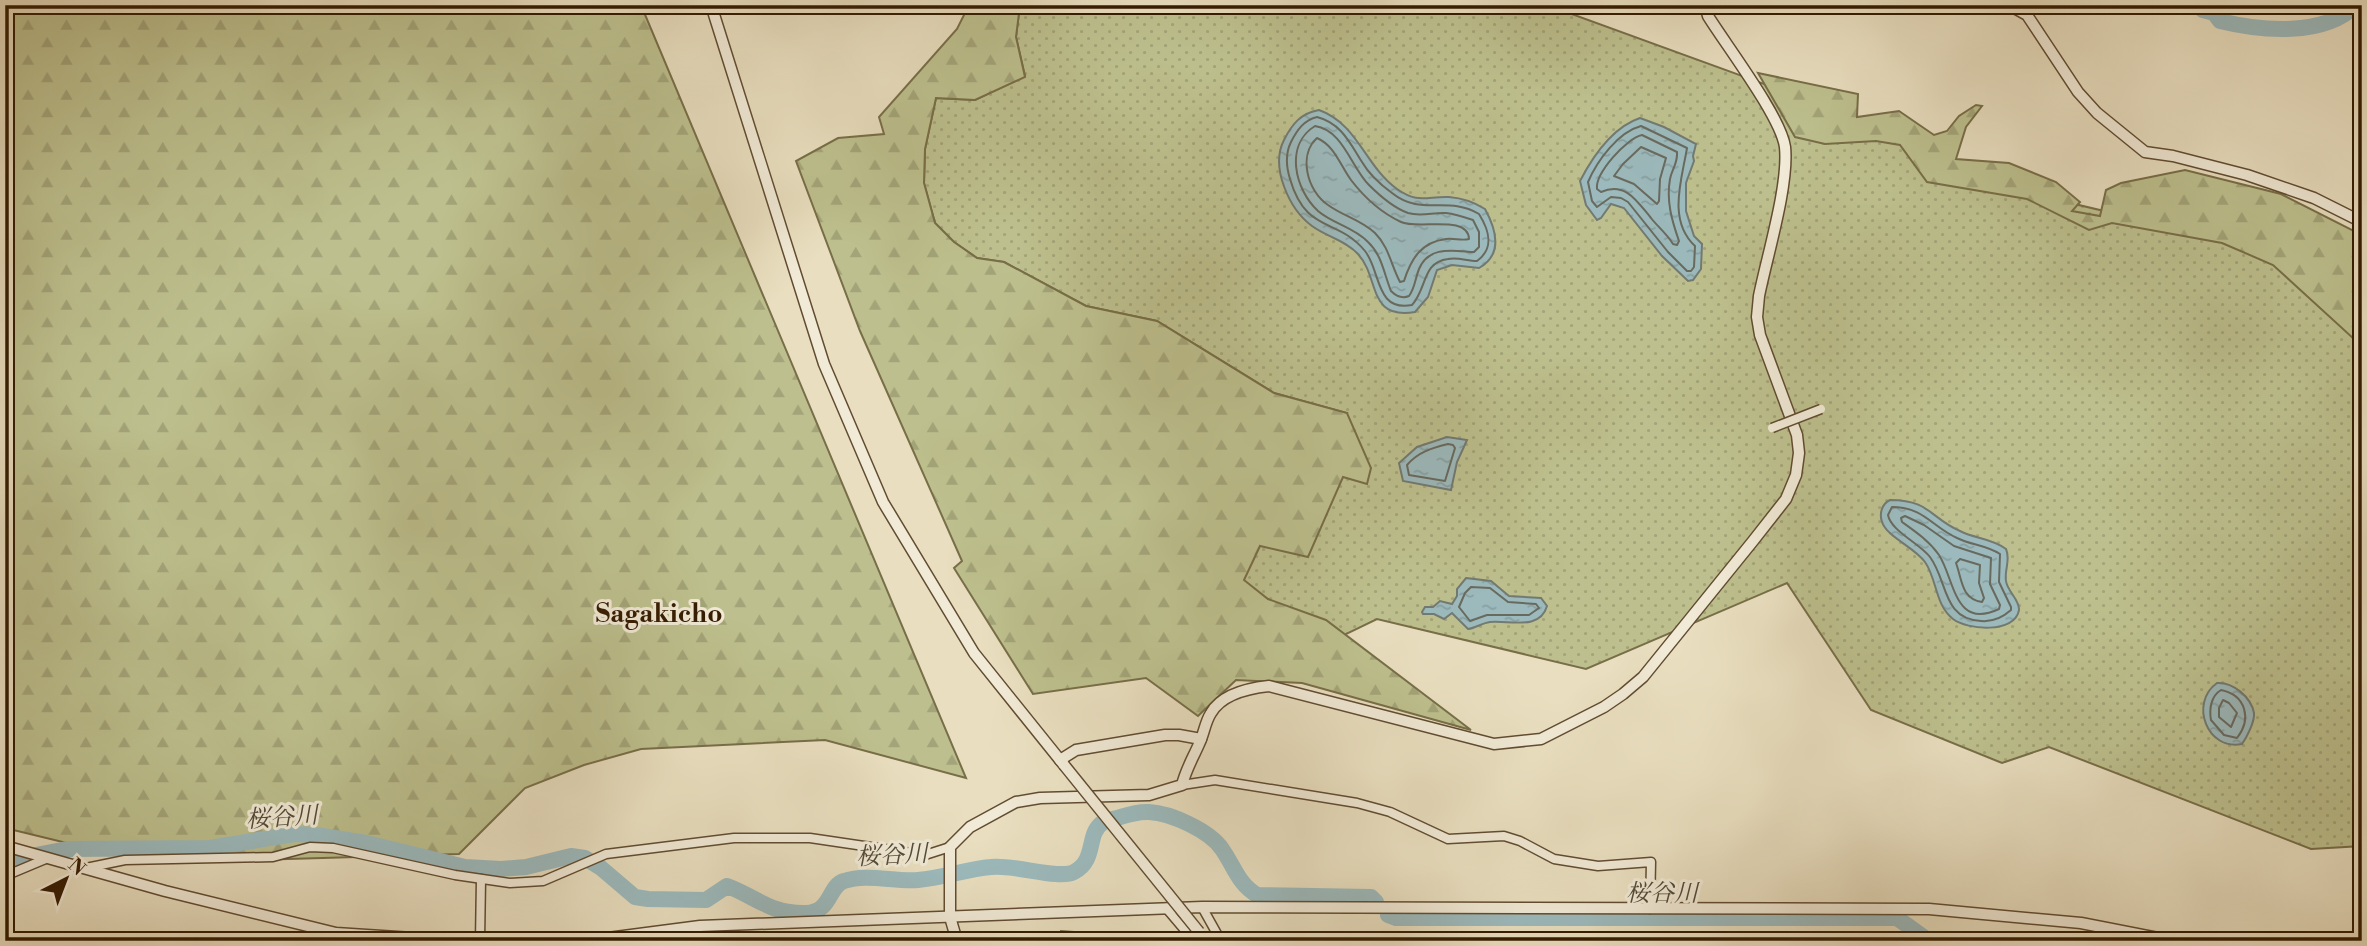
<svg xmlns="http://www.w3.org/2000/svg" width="2367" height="946" font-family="'Libre Bodoni','Noto Serif JP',serif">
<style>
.grass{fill:url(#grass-dots);stroke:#786e48;stroke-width:2}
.forest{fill:url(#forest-firs);stroke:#786e48;stroke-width:2}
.park{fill:url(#park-crowns);stroke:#786e48;stroke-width:2}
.water{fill:url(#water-ripples);stroke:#727a72;stroke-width:2}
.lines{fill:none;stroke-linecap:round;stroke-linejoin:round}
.shore{stroke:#686a5f;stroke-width:2}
.river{stroke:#9cbabd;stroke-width:16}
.minor-casing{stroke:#614c31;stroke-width:11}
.tertiary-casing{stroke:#614c31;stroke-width:13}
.minor{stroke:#f1ead6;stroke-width:8}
.tertiary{stroke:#f1ead6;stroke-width:10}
.minor-bridge-casing{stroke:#614c31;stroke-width:11;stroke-linecap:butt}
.tertiary-bridge-casing{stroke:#614c31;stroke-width:13;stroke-linecap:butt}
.minor-bridge{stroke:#f1ead6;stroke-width:8}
.tertiary-bridge{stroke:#f1ead6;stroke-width:10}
.labels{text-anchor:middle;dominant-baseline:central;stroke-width:6;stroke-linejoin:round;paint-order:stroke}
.water-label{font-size:24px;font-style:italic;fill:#534b39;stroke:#f1ead6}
.quarter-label{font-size:26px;font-weight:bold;fill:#341b01;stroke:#f1ead6}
</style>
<defs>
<pattern id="grass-dots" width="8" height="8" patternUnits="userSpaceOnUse" patternTransform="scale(1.75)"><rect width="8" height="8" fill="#bdc08e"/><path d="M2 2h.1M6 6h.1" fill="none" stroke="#a3a479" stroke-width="1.8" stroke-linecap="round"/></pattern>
<pattern id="forest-firs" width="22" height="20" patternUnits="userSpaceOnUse" patternTransform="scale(1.75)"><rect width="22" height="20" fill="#bdc08e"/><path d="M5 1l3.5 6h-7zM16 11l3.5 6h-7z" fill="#a3a479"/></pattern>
<pattern id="park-crowns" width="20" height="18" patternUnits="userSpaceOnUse" patternTransform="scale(1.75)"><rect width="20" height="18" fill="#bdc08e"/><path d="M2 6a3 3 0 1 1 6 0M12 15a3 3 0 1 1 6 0" fill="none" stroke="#a3a479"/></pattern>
<pattern id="water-ripples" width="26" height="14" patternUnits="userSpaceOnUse" patternTransform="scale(1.75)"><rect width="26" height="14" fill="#9cbabd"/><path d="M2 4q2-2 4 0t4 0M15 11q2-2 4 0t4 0" fill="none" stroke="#879fa1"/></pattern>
</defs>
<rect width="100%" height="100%" fill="#e9dfc0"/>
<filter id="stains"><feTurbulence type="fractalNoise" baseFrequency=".00286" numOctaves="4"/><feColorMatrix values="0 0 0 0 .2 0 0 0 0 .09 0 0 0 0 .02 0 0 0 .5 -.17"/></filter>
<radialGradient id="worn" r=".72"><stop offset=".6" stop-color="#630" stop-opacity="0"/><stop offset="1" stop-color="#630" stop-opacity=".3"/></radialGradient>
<path class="grass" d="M1020 5H1547L1907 136 1940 172 2289 255 2362 318V846L2311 849 2049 747 2002 763 1871 710 1787 583 1586 669 1377 619 1338 638 1237 587 1258 541 1347 413 1274 393 1157 321 1086 306 1004 262 977 258 954 242 935 223 924 183 925 149 936 98 975 100 1025 76 1016 37Z"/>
<g class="forest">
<path d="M5 5H641L966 778 825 740 641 749 584 765 525 788 459 854 149 863 5 828Z"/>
<path d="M969 5H1020L1016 37 1025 77 975 100 936 98 925 149 924 183 935 223 954 242 977 258 1004 262 1086 306 1157 321 1274 393 1347 413 1371 468 1367 484 1343 477 1308 557 1260 546 1244 580 1268 599 1326 620 1471 730 1302 683 1236 680 1198 716 1146 678 1033 694 954 568 962 561 860 331 796 161 838 138 884 134 879 117 957 29Z"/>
<path d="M1758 73 1858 94 1857 117 1899 111 1934 135 1947 131 1959 116 1976 105 1982 106 1966 127 1956 159 2009 163 2056 182 2080 202 2072 211 2100 216 2106 190 2121 183 2185 170 2281 194 2362 235V343L2355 340 2273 265 2222 243 2112 223 2089 230 2027 199 1927 182 1900 145 1876 141 1825 144 1795 137Z"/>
</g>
<path class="park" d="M1061 931 1166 939 1167 941H1060Z"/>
<g class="water">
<path d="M1319 110C1358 124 1365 166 1397 189 1418 204 1427 196 1449 197 1461 198 1474 202 1485 209 1496 229 1504 254 1479 268L1452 265 1437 270 1428 297 1415 312C1367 320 1380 278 1358 254 1345 240 1327 237 1312 226 1289 209 1270 167 1284 140 1292 124 1301 113 1319 110Z"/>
<path d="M1640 118 1664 127 1696 144 1693 156 1694 161 1686 183V211L1694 236 1702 244 1701 269 1693 280 1688 281 1662 256 1624 208 1611 204 1601 218 1597 220 1586 205 1580 181C1593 156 1613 127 1640 118Z"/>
<path d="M1447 437 1467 440 1457 462 1451 490 1403 481 1399 463 1417 447Z"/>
<path d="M1890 500C1930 500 1930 518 1960 531 1975 539 1992 538 2006 549 2011 560 2004 570 2006 581 2007 591 2020 600 2019 610 2015 634 1967 630 1953 619 1935 605 1937 579 1925 562 1914 547 1887 537 1882 522 1879 513 1882 504 1890 500Z"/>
<path d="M1466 578 1491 581 1509 596 1541 598 1547 606C1540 631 1509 620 1490 622 1482 623 1476 628 1468 629L1452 613 1444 619 1434 614H1423L1422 612 1425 607H1433L1440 601 1452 604 1457 596V589Z"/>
<path d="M2217 683C2233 682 2251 697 2254 713 2255 721 2247 737 2242 744 2207 751 2189 703 2217 683Z"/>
</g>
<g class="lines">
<g class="shore">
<path d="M1317 117C1341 123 1350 143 1362 162 1369 174 1381 185 1392 193 1422 217 1447 195 1479 214 1489 230 1495 248 1477 261 1467 261 1458 257 1448 259 1422 262 1427 289 1412 305 1375 312 1381 271 1365 251 1337 217 1306 234 1290 179 1286 166 1285 154 1291 142 1297 130 1304 120 1317 117Z"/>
<path d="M1315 126C1343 130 1351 167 1369 185 1379 195 1394 208 1408 213 1421 217 1434 212 1446 213 1455 214 1464 217 1473 220L1479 232V247L1474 252C1454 251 1429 245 1419 269 1415 279 1415 288 1409 296 1402 299 1396 296 1391 291 1384 274 1382 255 1368 242 1354 227 1333 224 1318 211 1295 190 1284 145 1315 126Z"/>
<path d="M1641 126 1687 148C1682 179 1667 220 1695 246L1694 267 1691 271H1687L1668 252 1628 202 1621 198 1611 197 1597 207 1592 201 1588 182C1597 161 1618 132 1641 126Z"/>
<path d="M1642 135 1677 152C1678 163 1672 169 1670 179 1666 201 1672 221 1679 241L1677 245 1673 244C1667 234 1658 227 1651 218 1637 201 1625 181 1601 192L1597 189C1595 173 1627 138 1642 135Z"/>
<path d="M1317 138C1335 146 1340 165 1351 180 1364 197 1382 213 1401 222 1418 230 1468 214 1469 239 1462 241 1454 238 1446 239 1421 242 1411 259 1404 281L1400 282C1391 265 1389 247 1375 233 1361 220 1343 216 1328 205 1307 191 1298 155 1317 138Z"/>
<path d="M1641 147 1666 158 1660 179 1659 201 1657 204 1634 184 1614 176 1623 164Z"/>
<path d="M1448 444 1453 445 1455 448 1445 481 1409 475 1407 465C1418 452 1432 448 1448 444Z"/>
<path d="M1892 507C1924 507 1932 527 1957 538 1971 545 1986 545 2000 554L1999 582 2011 607V610C2002 618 1992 622 1981 621 1942 619 1948 581 1930 557 1919 543 1891 531 1888 515Z"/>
<path d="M1905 516 1924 525 1954 546 1991 558 1990 584 2000 605 1999 609C1954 630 1955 580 1939 555 1929 541 1916 532 1902 522L1901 518Z"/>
<path d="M1960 559 1980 565 1979 583 1984 598 1982 602C1961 599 1962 579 1956 563Z"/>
<path d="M1471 587 1490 588 1508 602 1536 604 1539 608 1529 615H1487L1470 621 1459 607 1465 593Z"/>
<path d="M2221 690C2246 695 2252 719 2237 738L2224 735 2211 720C2209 709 2211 696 2221 690Z"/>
<path d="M2223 700 2229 703 2237 713 2231 727 2219 717V708Z"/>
</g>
<g class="river">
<path d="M2197 5 2203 10 2214 13 2220 21C2261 31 2324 37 2356 5"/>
<path d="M5 861 67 849 210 848 294 834 316 835 366 843 465 867 501 869 526 867 571 856 585 858 601 868 635 897 648 899 706 900 727 886C757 897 770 914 806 913 832 912 828 886 844 881 867 873 894 882 918 880 943 878 966 869 991 867 1014 864 1059 880 1074 872 1097 860 1086 835 1102 823 1106 820 1113 819 1117 818 1127 815 1138 811 1149 812 1171 813 1210 831 1222 849 1234 866 1238 884 1257 895L1371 897 1376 902"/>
<path d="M1388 915 1396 918H1897L1929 941"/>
</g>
<defs>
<g id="minor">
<path d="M1182 785 1215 780 1357 803 1390 812 1448 839 1504 836 1520 841 1554 859 1598 866 1651 862 1650 909"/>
<path d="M86 868 125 860 273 857 310 847 333 848 455 875 510 883 543 881 606 854 734 838H810L925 855 950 847"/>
<path d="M5 876 48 858"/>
<path d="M1202 907 1221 941"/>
<path d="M1166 908 1194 941"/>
<path d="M480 941 481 879"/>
</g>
<g id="tertiary">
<path d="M711 5 824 364 883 502 974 653 1064 765"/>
<path d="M2009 5 2027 15 2078 92 2097 113 2145 152 2173 156 2247 175 2314 198 2362 222"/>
<path d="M1060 760 1076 750 1165 735H1179L1201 739"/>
<path d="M5 846 165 891 336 933 459 941"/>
<path d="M585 941 700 926 1202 907 1929 909 2081 923 2173 941"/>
<path d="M957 941 950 917V847L970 827 1016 802 1040 798 1149 795 1182 785C1186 769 1193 758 1199 744 1204 734 1205 722 1211 713 1222 694 1250 688 1269 686L1494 744 1541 739 1604 707 1623 694 1643 677 1753 541 1786 499 1796 475 1799 453 1797 435 1760 335 1757 317 1759 296C1767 256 1789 185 1785 147 1781 117 1726 45 1708 16L1705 5"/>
</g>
</defs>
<use href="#minor" class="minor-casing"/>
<use href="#tertiary" class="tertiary-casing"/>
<use href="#minor" class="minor"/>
<use href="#tertiary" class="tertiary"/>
<defs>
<path id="minor-bridge" d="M1772 428 1821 409"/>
<path id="tertiary-bridge" d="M1064 765 1199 932"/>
</defs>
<use href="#minor-bridge" class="minor-bridge-casing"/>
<use href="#tertiary-bridge" class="tertiary-bridge-casing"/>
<use href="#minor-bridge" class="minor-bridge"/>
<use href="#tertiary-bridge" class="tertiary-bridge"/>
</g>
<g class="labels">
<g class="water-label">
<text transform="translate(282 818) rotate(-4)">桜谷川</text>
<text transform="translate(892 856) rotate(-3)">桜谷川</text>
<text x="1662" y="894">桜谷川</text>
</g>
<g class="quarter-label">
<text x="659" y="614">Sagakicho</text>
</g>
</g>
<rect width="2367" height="946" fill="none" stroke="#e9dfc0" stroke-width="28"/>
<rect x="7" y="7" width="2353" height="932" fill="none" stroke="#341b01" stroke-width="3.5"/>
<rect x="14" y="14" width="2339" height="918" fill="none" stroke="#341b01" stroke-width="2"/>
<g transform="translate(66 879) rotate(42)" stroke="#f1ead6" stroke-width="5" paint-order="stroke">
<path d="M0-5L12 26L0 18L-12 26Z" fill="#341b01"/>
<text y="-10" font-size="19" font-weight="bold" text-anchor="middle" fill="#341b01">N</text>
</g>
<rect width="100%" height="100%" filter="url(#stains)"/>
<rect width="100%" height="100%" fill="url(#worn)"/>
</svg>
